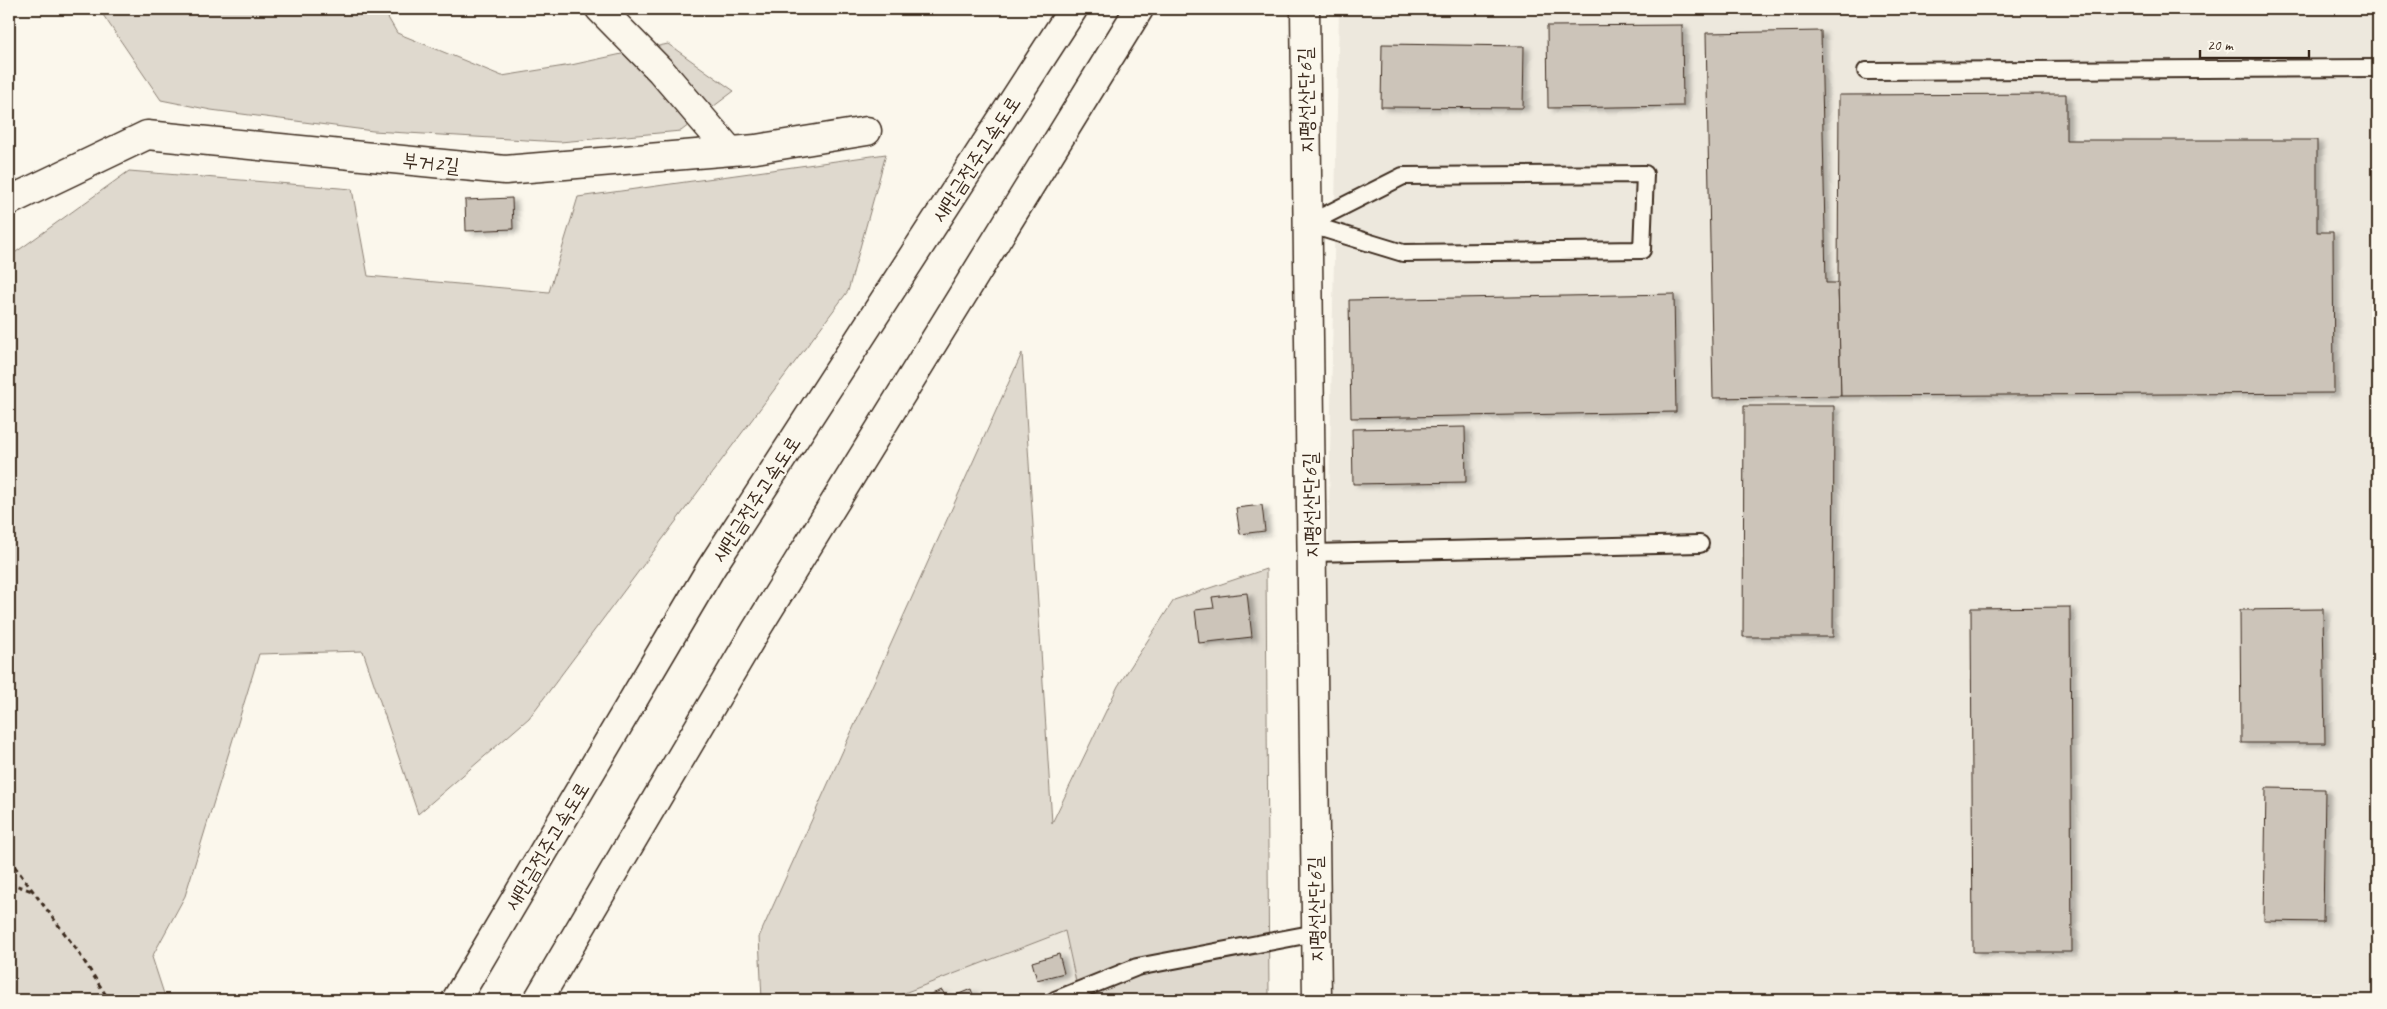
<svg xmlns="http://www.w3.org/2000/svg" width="2387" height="1009" font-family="Caveat,'Poor Story',sans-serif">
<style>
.built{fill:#ede8dd}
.green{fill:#dfd9ce;stroke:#8d8276}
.building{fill:#ccc4b9;stroke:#3b2a1e;filter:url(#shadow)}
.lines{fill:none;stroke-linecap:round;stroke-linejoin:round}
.lane-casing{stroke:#3b2a1e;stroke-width:20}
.street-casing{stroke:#3b2a1e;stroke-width:31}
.highway-casing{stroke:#3b2a1e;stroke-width:31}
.path{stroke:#3b2a1e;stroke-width:3;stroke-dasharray:5 4;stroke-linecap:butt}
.lane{stroke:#fbf7ec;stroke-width:16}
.street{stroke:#fbf7ec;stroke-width:28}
.highway{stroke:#fbf7ec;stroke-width:28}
.labels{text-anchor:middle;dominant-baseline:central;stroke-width:4;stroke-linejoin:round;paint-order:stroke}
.street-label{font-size:20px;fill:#3b2a1e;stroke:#fbf7ec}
</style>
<defs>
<filter id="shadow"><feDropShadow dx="5.5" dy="3" stdDeviation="2.5" flood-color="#0004"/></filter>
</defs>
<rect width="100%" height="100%" fill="#fbf7ec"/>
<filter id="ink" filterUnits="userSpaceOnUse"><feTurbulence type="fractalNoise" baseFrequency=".02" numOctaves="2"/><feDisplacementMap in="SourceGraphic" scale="10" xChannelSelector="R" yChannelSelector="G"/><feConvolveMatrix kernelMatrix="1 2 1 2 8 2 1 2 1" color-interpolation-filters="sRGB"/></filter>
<g filter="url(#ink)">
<g class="built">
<path d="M1339 9H2378V1000H1319Z"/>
<path d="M1065 931 1080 1000H886Z"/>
</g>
<g class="green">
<path d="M99 9H383L397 33 502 76 571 65 668 44 734 91 681 131 560 142 373 131 211 110 161 100Z"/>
<path d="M886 154 848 291 529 718 418 814 363 651 259 654 185 896 152 957 166 1000H9V257L129 171 352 189 368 276 549 292 578 197Z"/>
<path d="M1022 353 1052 823 1118 686 1174 600 1266 569 1269 1000H1080L1065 931 886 1000H762L759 937Z"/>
</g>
<g class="building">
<path d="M1682 25 1683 106 1548 108 1547 26Z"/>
<path d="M1821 31 1826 283H1838L1841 396 1713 398 1706 33Z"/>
<path d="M1382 44 1524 46 1523 108 1381 107Z"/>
<path d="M2066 94V140H2317V232H2333L2334 393 1841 396 1838 283 1839 95Z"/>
<path d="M512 198 513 229 466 231 465 200Z"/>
<path d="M1674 294 1676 412 1351 418 1349 300Z"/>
<path d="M1744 406H1834L1833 637H1743Z"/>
<path d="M1465 427 1466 482 1353 484 1352 429Z"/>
<path d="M1262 505 1265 531 1240 534 1236 508Z"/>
<path d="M1247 593 1252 637 1199 643 1195 610 1214 608 1212 597Z"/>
<path d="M2070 607 2072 952H1973L1971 608Z"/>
<path d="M2323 609 2325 743H2241L2240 610Z"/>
<path d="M2266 788 2325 789 2323 922 2264 921Z"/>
<path d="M1059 954 1064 973 1037 980 1032 962Z"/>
<path d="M971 989 975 1000H916L942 990 947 999Z"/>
</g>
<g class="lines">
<defs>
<g id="lane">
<path d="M1866 71 2378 68"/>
<path d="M1645 174 1642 250 1403 253 1308 224 1403 176Z"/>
<path d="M1311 553 1700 544"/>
<path d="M1055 1000 1137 967 1316 933"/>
</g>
<g id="street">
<path d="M600 9 661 71 730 151"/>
<path d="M1305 9 1317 1000"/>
<path d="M9 201 147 135 505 170 756 149 867 131"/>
</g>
<g id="highway">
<path d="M456 1000 711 568 1073 9"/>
<path d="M538 1000 756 630 1139 9"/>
</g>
</defs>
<use href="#lane" class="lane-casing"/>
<use href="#street" class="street-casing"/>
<use href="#highway" class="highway-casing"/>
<g class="path">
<path d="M9 859 77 950 109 1000"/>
<path d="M9 883 32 891"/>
</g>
<use href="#lane" class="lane"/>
<use href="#street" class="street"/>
<use href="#highway" class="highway"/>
</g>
</g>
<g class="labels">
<g class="street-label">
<text transform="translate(1306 100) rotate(-91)">지평선산단6길</text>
<text transform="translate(976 159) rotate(-57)">새만금전주고속도로</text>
<text transform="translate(431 163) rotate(6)">부거2길</text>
<text transform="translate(756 499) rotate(-57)">새만금전주고속도로</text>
<text transform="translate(1311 505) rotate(-91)">지평선산단6길</text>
<text transform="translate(547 846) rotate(-59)">새만금전주고속도로</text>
<text transform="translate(1316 909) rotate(-91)">지평선산단6길</text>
</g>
</g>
<rect width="2387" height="1009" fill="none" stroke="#fbf7ec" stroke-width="30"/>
<rect x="15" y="15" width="2357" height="979" fill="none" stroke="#3b2a1e" stroke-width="2" filter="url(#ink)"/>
<path d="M2200 50v8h109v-8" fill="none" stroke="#3b2a1e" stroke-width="2.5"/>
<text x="2207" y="50" font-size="15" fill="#3b2a1e" stroke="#fbf7ec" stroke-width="4" paint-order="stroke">20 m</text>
</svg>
